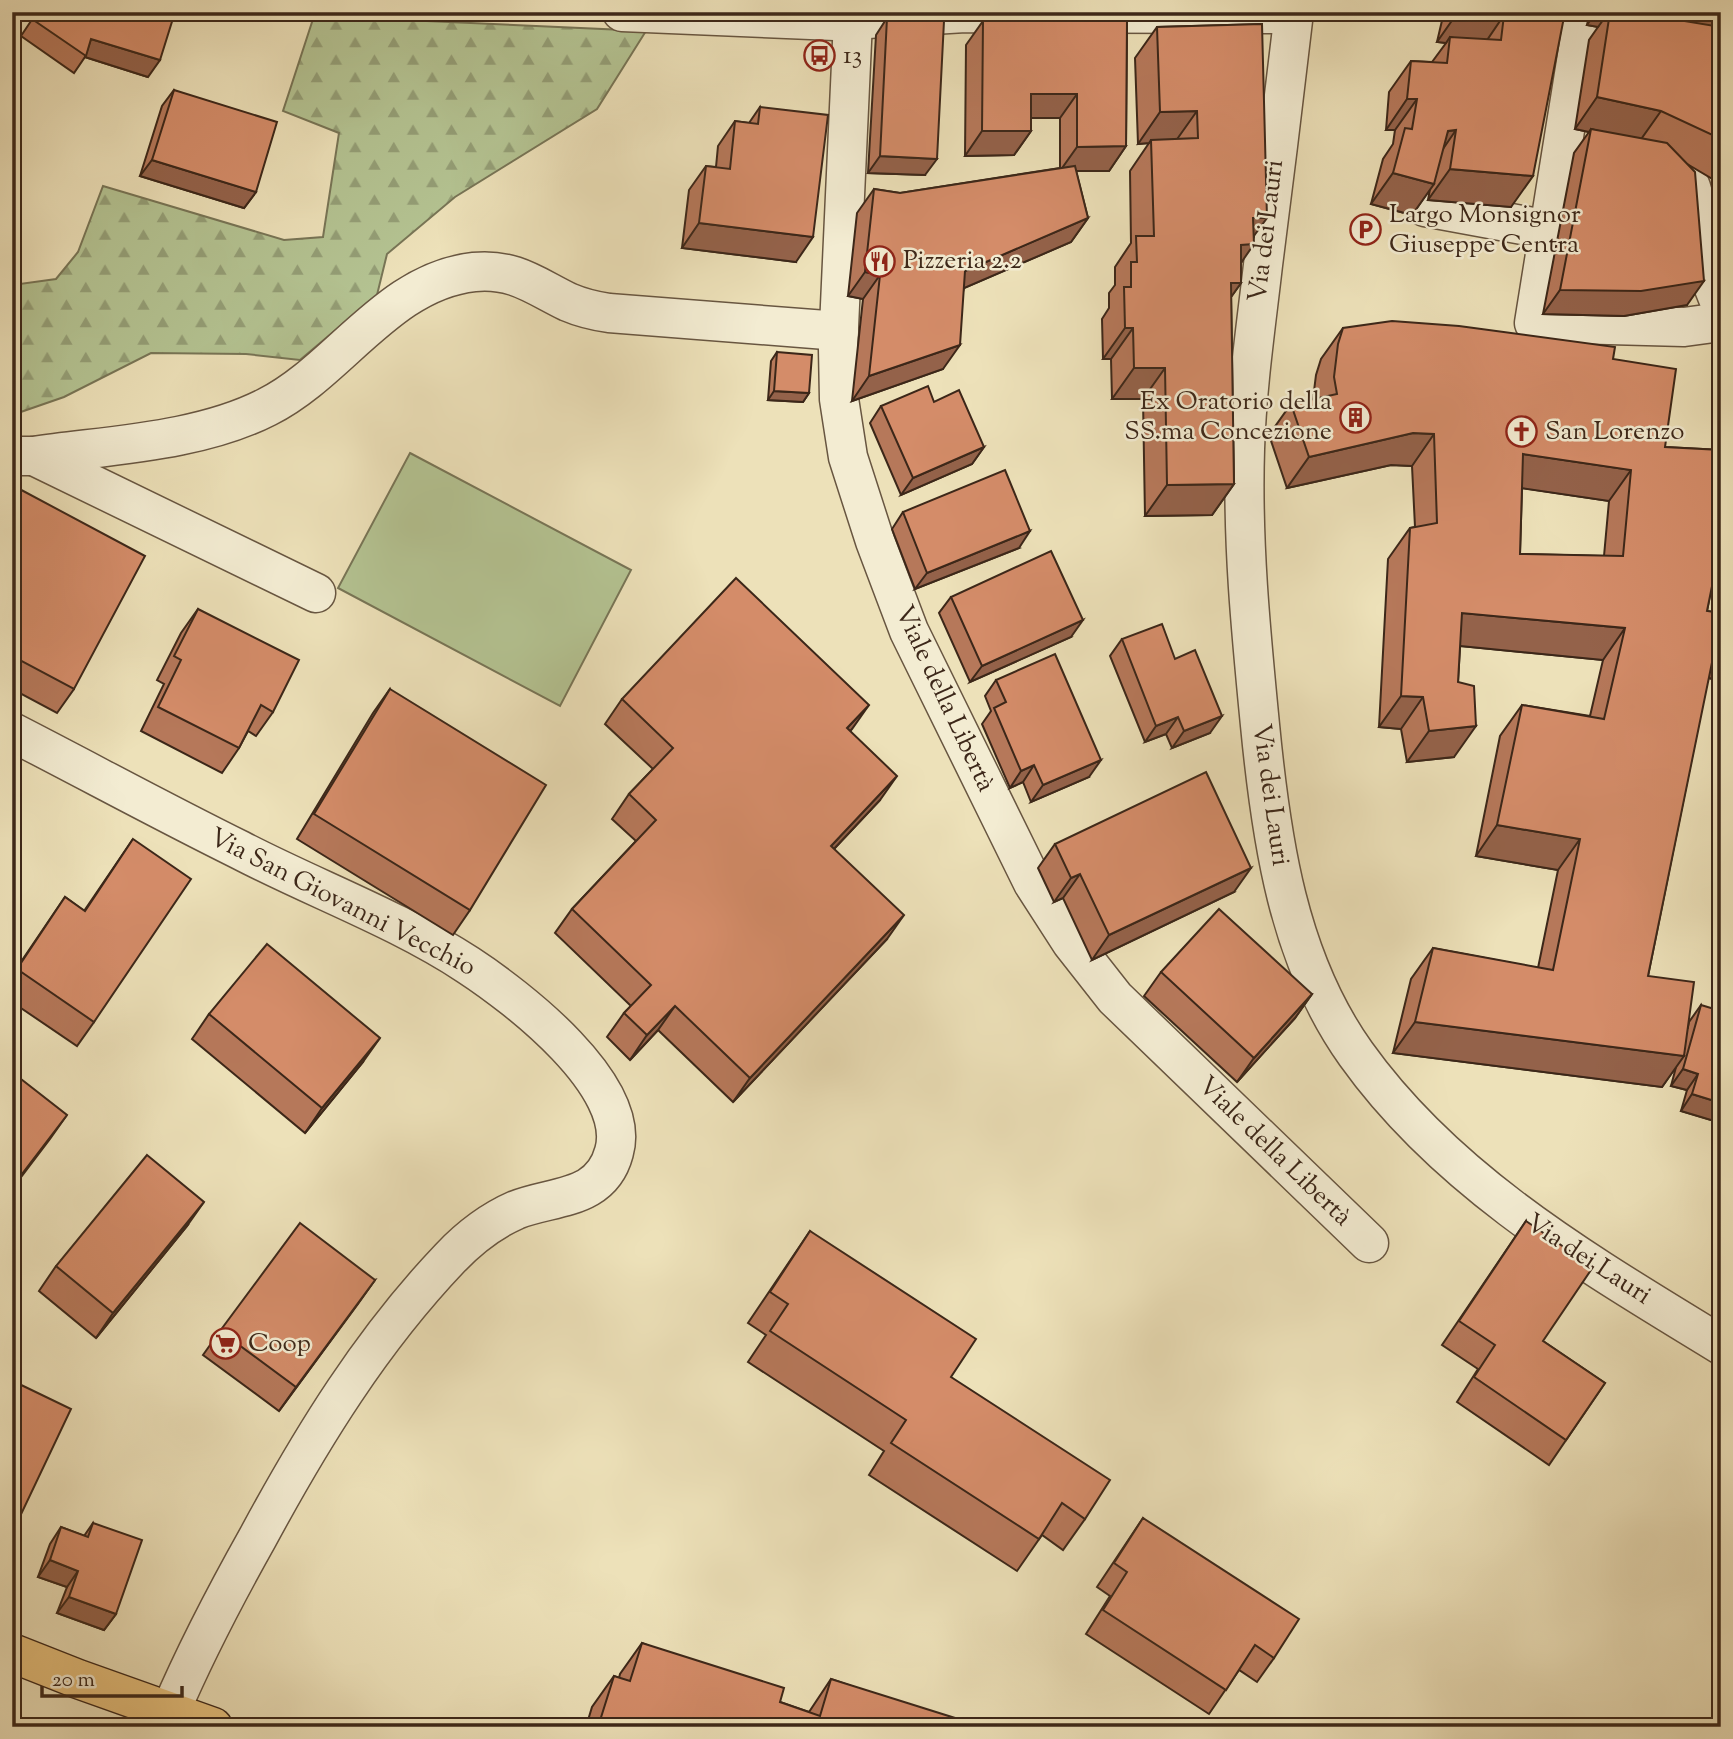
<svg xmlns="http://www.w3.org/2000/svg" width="1733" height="1739" font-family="'Sorts Mill Goudy',serif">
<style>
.forest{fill:url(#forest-firs);stroke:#787556;stroke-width:2}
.green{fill:#b4c392;stroke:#787556;stroke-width:2}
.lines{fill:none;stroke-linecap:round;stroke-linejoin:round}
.minor-casing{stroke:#685641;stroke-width:41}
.major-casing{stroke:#3c2719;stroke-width:41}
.minor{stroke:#f3ecd2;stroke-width:38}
.major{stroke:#e6c07c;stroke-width:38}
.wall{fill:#b6785a;stroke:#3c2719;stroke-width:2;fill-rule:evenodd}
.shaded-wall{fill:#94624a;stroke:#3c2719;stroke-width:2}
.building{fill:#d48c69;stroke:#3c2719;stroke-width:2;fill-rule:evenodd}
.labels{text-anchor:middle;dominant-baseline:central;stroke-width:5;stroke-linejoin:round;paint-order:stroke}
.poi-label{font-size:26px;fill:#3c2719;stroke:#f3ecd2;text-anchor:start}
.street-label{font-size:26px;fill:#3c2719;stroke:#f3ecd2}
</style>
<defs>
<pattern id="forest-firs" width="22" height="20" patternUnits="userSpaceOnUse" patternTransform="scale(1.75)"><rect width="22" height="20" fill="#b4c392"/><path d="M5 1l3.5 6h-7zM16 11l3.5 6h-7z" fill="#949e76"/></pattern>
</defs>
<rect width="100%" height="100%" fill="#ede1b9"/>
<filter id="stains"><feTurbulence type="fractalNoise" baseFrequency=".00286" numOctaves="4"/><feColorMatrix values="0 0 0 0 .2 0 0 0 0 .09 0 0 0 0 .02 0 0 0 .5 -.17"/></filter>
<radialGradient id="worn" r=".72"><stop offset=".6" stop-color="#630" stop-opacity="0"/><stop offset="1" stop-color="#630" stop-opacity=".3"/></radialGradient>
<path class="forest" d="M314 16 646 31 597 109 455 197 387 254 377 295 300 360 246 354 151 353 64 397 12 415V285L56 279 78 252 103 186 284 240 323 237 339 133 283 111Z"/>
<path class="green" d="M410 453 631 570 560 706 338 588Z"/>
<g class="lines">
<defs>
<g id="minor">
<path d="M622 12 835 21 965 13 1293 14"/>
<path d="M1294 12C1284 96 1274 181 1263 265 1256 326 1247 387 1245 449 1242 542 1251 633 1260 725 1271 839 1288 959 1356 1054 1448 1183 1589 1264 1721 1345"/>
<path d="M1584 12 1534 323 1684 327 1721 322"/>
<path d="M853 20 838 349 839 399 848 457 875 541 909 631 1033 883 1071 942 1115 998 1369 1243"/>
<path d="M1691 187 1696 204 1706 268 1721 306"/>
<path d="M1425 207 1549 230"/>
<path d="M12 456H34C109 445 199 442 267 407 339 371 388 281 474 272 514 268 535 286 568 302 582 308 595 311 609 313L839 331"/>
<path d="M34 456 316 593"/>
<path d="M12 732C88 771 163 812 240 850 315 889 398 919 468 965 517 997 633 1086 614 1152 601 1201 553 1195 516 1210 491 1221 468 1239 450 1258 371 1341 312 1437 258 1537 226 1594 196 1651 170 1712"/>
</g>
<path id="major" d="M12 1653 78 1679 213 1727"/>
</defs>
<use href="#minor" class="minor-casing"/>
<use href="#major" class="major-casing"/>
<use href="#minor" class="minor"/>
<use href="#major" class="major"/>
</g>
<g class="wall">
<path d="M37 12 148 77 85 57 74 73 21 36Z"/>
<path d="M1444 12H1565L1511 207 1428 200 1430 189 1412 215 1371 204 1383 159 1393 144 1395 130H1386L1389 92 1411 61 1432 62 1446 43 1437 42Z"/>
<path d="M1590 12H1721V184L1687 164V305L1624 316 1543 314 1574 153 1589 132 1575 129 1589 40 1598 27 1587 25Z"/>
<path d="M887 18 925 175 868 173 876 35Z"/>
<path d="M983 21H1127L1126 146 1109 171H1076L1088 218 1071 242 964 288 943 369 852 401 863 299 848 296 857 213 874 189 900 193 1060 168V118H1031V131L1014 155 965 156 966 45Z"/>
<path d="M1262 24 1254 237 1241 263V283L1231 297 1234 484 1212 515 1145 516 1143 399H1112L1111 359H1103L1102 319 1109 308V293L1115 285V267L1131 243 1130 171 1149 143 1138 144 1135 58 1157 27Z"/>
<path d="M174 90 256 192 244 208 140 176 162 106Z"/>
<path d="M760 107 796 262 682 248 689 190 706 166 716 167 718 146 735 121 749 123Z"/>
<path d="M1343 328 1613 359 1665 447 1721 450V558H1717L1707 611 1721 613V703L1717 680 1708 678 1648 976 1688 1027 1689 1022 1701 1005 1721 1123 1681 1111 1687 1090 1671 1086 1676 1067 1662 1087 1393 1053 1411 979 1433 948 1538 968 1558 870 1476 856 1500 736 1522 705 1590 716 1603 660 1460 646 1454 757 1407 762 1401 729 1379 727 1388 559 1410 528 1415 527 1412 466 1391 465 1287 488 1269 435 1291 404 1313 399 1316 375 1321 359ZM1522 488 1609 501 1604 556 1520 554Z"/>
<path d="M777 352 809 393 803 402 768 400 771 361Z"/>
<path d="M934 402 984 447 972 464 901 495 870 423 881 406Z"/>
<path d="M12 485 74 689 57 713 12 689Z"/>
<path d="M903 512 1019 548 915 589 892 529Z"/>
<path d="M951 597 1071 637 970 682 939 613Z"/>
<path d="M198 609 273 712 256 736 248 731 239 748 222 773 141 731 164 684 157 680 181 633Z"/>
<path d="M1122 639 1175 659 1210 733 1172 748 1166 734 1145 742 1110 656Z"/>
<path d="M996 680 1089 777 1031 802 1023 782 1010 788 982 724 991 711 985 696Z"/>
<path d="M390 689 470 910 453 935 297 839 373 713Z"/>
<path d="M622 699 850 731 880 800 834 849 887 939 733 1102 658 1030 630 1060 607 1037 624 1013 631 1006 555 933 572 909 636 841 612 819 629 794 653 769 605 724Z"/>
<path d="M133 839 94 1022 77 1046 12 1002V975L65 897 84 911Z"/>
<path d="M1055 844 1234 892 1092 960 1063 898 1054 902 1038 868Z"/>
<path d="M1161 972 1312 994 1295 1018 1237 1082 1144 996Z"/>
<path d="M209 1014 363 1062 305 1133 192 1039Z"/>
<path d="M1526 1221 1543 1341 1605 1383 1549 1465 1457 1402 1478 1369 1442 1345Z"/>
<path d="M187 1226 96 1338 39 1291 56 1266Z"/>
<path d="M810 1231 951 1377 1085 1519 1063 1550 1042 1535 1017 1571 869 1475 884 1451 748 1362 766 1335 748 1323Z"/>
<path d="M375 1280 279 1411 203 1355 220 1331Z"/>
<path d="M1143 1518 1274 1658 1257 1682 1239 1670 1209 1714 1086 1634 1110 1596 1097 1587Z"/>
<path d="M93 1523 116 1614 104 1630 57 1613 67 1587 38 1577 50 1544 61 1527 84 1536Z"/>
<path d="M642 1643 780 1702 809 1712 831 1679 970 1727H586L592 1707 614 1676 619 1678 620 1674Z"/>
</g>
<g class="shaded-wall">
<path d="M1458 12H1476L1504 15 1483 46 1450 37 1446 43 1437 42Z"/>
<path d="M1596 12H1609L1598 27 1587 25Z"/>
<path d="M1610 12H1706L1721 15V24L1704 47Z"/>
<path d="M91 39 160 60 148 77 85 57Z"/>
<path d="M1031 94H1077L1060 118H1014Z"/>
<path d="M1597 97 1661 111 1639 142 1591 129 1589 132 1575 129Z"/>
<path d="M1407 99H1417L1395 130H1386Z"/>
<path d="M1197 111 1175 142 1151 140 1149 143 1138 144 1160 112Z"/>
<path d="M1456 130 1434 162 1448 131Z"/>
<path d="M982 131H1031L1014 155 965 156Z"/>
<path d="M1126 146 1109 171H1060L1077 147Z"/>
<path d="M880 156 937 159 925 175 868 173Z"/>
<path d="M152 160 256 192 244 208 140 176Z"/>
<path d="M1450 169 1533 176 1511 207 1428 200Z"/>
<path d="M1393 173 1434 184 1412 215 1371 204Z"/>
<path d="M1088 218 1071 242 948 295 965 271Z"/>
<path d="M1253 218H1267L1248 244H1254L1232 276 1237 249Z"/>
<path d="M699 223 813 237 796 262 682 248Z"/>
<path d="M865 272 880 275 863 299 848 296Z"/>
<path d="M1704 281 1687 305 1624 316 1543 314 1560 290Z"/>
<path d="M1231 283H1241L1219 314Z"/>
<path d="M1125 328H1133L1111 359H1103Z"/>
<path d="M960 345 943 369 852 401 869 376Z"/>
<path d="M1134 368H1165L1143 399H1112Z"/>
<path d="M774 391 809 393 803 402 768 400Z"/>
<path d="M1413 433 1434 434 1412 466 1391 465 1287 488 1309 457Z"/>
<path d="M984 447 972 464 901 495 913 478Z"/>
<path d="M1523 454 1631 470 1609 501 1501 485Z"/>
<path d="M1234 484 1212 515 1145 516 1167 485Z"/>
<path d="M1030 531 1019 548 915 589 927 573Z"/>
<path d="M1721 531V558L1702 559Z"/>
<path d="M1462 613 1625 628 1603 660 1440 644Z"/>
<path d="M1083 620 1071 637 970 682 982 666Z"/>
<path d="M1716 643 1721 644V674L1717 680 1694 674Z"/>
<path d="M1401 696 1423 697 1401 729 1379 727Z"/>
<path d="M869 705 852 729 830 753 847 728Z"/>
<path d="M1222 716 1210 733 1172 748 1184 731Z"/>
<path d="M1178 717 1166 734 1145 742 1156 726Z"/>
<path d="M1476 726 1454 757 1407 762 1429 731Z"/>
<path d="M1101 760 1089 777 1031 802 1043 785Z"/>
<path d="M1034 765 1023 782 1010 788 1021 771Z"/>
<path d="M897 776 880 800 814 870 831 846Z"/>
<path d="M1497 825 1580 839 1558 870 1476 856Z"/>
<path d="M1251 868 1234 892 1092 960 1109 935Z"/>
<path d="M1080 874 1063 898 1054 902 1071 878Z"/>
<path d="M904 915 887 939 733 1102 750 1078Z"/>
<path d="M1312 994 1295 1018 1237 1082 1254 1058Z"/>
<path d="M675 1006 658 1030 630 1060 647 1035Z"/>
<path d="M1415 1022 1684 1056 1662 1087 1393 1053Z"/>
<path d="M380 1038 363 1062 305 1133 322 1108Z"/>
<path d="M1683 1069 1698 1074 1687 1090 1671 1086Z"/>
<path d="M1692 1094 1721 1103V1123L1681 1111Z"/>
<path d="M67 1115 50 1139 12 1189V1187Z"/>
<path d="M204 1202 187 1226 96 1338 113 1313Z"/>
<path d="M375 1280 358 1304 279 1411 296 1387Z"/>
<path d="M50 1560 78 1571 67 1587 38 1577Z"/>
<path d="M69 1597 116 1614 104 1630 57 1613Z"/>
</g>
<g class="building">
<path d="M37 12H175L160 60 91 39 86 56 32 19Z"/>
<path d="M1476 12H1565L1533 176 1450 169 1456 130 1448 131 1434 184 1393 173 1405 128 1412 129 1417 99H1407L1411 61 1447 63 1450 37 1501 40 1504 15Z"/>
<path d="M1610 12H1630L1721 27V139L1661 111 1597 97Z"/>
<path d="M1706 12H1721V15Z"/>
<path d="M887 18 944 21 937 159 880 156Z"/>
<path d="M983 21H1127L1126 146 1077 147V94H1031V131H982Z"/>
<path d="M1262 24 1267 218H1253L1254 244 1241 245V283H1231L1234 484 1167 485 1165 368H1134L1133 328H1125L1124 287H1131V262H1137L1136 236H1154L1151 140 1198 138 1197 111 1160 112 1157 27Z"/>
<path d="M174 90 277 122 256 192 152 160Z"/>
<path d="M760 107 828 115 813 237 699 223 706 166 730 169 735 121 758 124Z"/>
<path d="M1591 129 1667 143 1695 172 1704 281 1641 291 1560 290Z"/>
<path d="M1075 166 1088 218 965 271 960 345 869 376 880 275 865 272 874 189 900 193Z"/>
<path d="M1392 321 1459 326 1615 347 1613 359 1676 369 1665 447 1721 450V542L1707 611 1721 613V644L1716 643 1648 976 1694 982 1684 1056 1415 1022 1433 948 1553 970 1580 839 1497 825 1522 705 1604 719 1625 628 1462 613 1458 682 1474 686 1476 726 1429 731 1423 697 1401 696 1410 528 1437 523 1434 434 1413 433 1309 457 1291 404 1337 394 1334 377 1338 344 1343 328ZM1523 454 1631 470 1623 556 1520 554Z"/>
<path d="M777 352 812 355 809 393 774 391Z"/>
<path d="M928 386 934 402 959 390 984 447 913 478 881 406Z"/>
<path d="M1005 470 1030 531 927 573 903 512Z"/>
<path d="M12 485 145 556 74 689 12 656Z"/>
<path d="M1051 551 1083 620 982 666 951 597Z"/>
<path d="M736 578 869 705 847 728 897 776 831 846 904 915 750 1078 675 1006 647 1035 624 1013 651 985 572 909 656 820 629 794 673 748 622 699Z"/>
<path d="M198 609 299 660 273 712 261 705 239 748 158 707 181 660 174 656Z"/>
<path d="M1162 624 1175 659 1195 650 1222 716 1184 731 1178 717 1156 726 1122 639Z"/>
<path d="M1055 654 1101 760 1043 785 1034 765 1021 771 994 708 1006 702 996 680Z"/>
<path d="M390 689 546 785 470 910 314 814Z"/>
<path d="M1206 772 1251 868 1109 935 1080 874 1071 878 1055 844Z"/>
<path d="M133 839 191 879 94 1022 17 969 65 897 85 911Z"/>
<path d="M1219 909 1312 994 1254 1058 1161 972Z"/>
<path d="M267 944 380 1038 322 1108 209 1014Z"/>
<path d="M1701 1005 1721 1011V1103L1692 1094 1698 1074 1683 1069Z"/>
<path d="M12 1072 67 1115 12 1187Z"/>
<path d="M147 1155 204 1202 113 1313 56 1266Z"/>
<path d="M1526 1221 1593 1267 1543 1341 1605 1383 1566 1440 1474 1377 1495 1345 1459 1321Z"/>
<path d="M300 1223 375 1280 296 1387 220 1331Z"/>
<path d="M810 1231 976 1339 951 1377 1110 1480 1085 1519 1062 1503 1039 1539 891 1443 906 1420 770 1331 788 1304 770 1292Z"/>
<path d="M15 1382 71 1409 14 1529 12 1528V1387Z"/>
<path d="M1143 1518 1299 1619 1274 1658 1255 1645 1226 1690 1103 1610 1127 1572 1114 1563Z"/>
<path d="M93 1523 142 1540 116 1614 69 1597 78 1571 50 1560 61 1527 88 1537Z"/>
<path d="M642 1643 784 1688 780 1702 820 1716 831 1679 971 1723 970 1727H598L614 1676 630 1681Z"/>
</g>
<defs>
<symbol id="bus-ring" viewBox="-11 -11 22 22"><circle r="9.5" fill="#f3ecd2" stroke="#8f2418" stroke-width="1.5"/><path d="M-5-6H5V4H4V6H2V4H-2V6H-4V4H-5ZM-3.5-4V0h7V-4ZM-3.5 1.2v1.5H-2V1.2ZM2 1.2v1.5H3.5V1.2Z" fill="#8f2418"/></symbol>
<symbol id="parking-ring" viewBox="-11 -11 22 22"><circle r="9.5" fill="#f3ecd2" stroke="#8f2418" stroke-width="1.5"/><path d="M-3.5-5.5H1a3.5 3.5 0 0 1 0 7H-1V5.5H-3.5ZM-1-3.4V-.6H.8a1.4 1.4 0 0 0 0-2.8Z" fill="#8f2418"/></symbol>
<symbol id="restaurant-ring" viewBox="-11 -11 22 22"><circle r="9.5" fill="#f3ecd2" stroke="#8f2418" stroke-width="1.5"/><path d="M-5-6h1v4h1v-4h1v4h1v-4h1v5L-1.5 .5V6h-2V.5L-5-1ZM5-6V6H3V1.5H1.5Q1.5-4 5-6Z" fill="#8f2418"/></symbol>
<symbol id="building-ring" viewBox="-11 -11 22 22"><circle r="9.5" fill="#f3ecd2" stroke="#8f2418" stroke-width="1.5"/><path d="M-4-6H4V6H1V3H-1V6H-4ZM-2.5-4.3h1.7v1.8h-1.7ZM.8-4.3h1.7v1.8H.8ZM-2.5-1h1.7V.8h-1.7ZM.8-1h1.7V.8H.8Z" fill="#8f2418"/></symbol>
<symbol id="church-ring" viewBox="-11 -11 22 22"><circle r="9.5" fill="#f3ecd2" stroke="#8f2418" stroke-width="1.5"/><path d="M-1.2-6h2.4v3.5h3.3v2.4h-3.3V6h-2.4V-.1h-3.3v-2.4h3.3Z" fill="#8f2418"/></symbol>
<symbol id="supermarket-ring" viewBox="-11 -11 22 22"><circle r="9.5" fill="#f3ecd2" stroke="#8f2418" stroke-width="1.5"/><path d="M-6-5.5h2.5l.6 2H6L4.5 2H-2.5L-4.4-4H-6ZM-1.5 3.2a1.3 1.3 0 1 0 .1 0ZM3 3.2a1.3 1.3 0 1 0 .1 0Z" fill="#8f2418"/></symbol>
</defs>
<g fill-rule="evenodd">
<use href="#bus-ring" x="802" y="38" width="35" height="35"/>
<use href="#parking-ring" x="1348" y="212" width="35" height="35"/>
<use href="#restaurant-ring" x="862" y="244" width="35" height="35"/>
<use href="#building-ring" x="1338" y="400" width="35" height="35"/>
<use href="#church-ring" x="1504" y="414" width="35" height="35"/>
<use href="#supermarket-ring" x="208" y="1326" width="35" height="35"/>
</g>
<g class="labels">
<g class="poi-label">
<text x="843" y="56">13</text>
<text x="1389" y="215">Largo Monsignor<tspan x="1389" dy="30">Giuseppe Centra</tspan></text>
<text x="903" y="261">Pizzeria 2.2</text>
<text x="1332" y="402" text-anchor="end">Ex Oratorio della<tspan x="1332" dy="30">SS.ma Concezione</tspan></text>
<text x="1545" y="432">San Lorenzo</text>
<text x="248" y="1344">Coop</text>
</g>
<g class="street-label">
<text transform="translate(1267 231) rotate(-83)">Via dei Lauri</text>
<text transform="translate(944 699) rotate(65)">Viale della Libertà</text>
<text transform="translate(1270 795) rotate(82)">Via dei Lauri</text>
<text transform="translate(342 903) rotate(27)">Via San Giovanni Vecchio</text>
<text transform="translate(1274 1152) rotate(44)">Viale della Libertà</text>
<text transform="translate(1588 1260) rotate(33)">Via dei Lauri</text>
</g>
</g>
<rect width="1733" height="1739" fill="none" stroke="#ede1b9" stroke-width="42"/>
<rect x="14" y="14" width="1705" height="1711" fill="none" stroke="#3c2719" stroke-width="3.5"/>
<rect x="21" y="21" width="1691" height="1697" fill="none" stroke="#3c2719" stroke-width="2"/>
<path d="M42 1686v10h140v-10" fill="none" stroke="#3c2719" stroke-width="3.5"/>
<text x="52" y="1686" font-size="21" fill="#3c2719" stroke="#f3ecd2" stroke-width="5" paint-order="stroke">20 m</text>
<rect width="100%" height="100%" filter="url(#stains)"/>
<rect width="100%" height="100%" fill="url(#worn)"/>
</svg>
